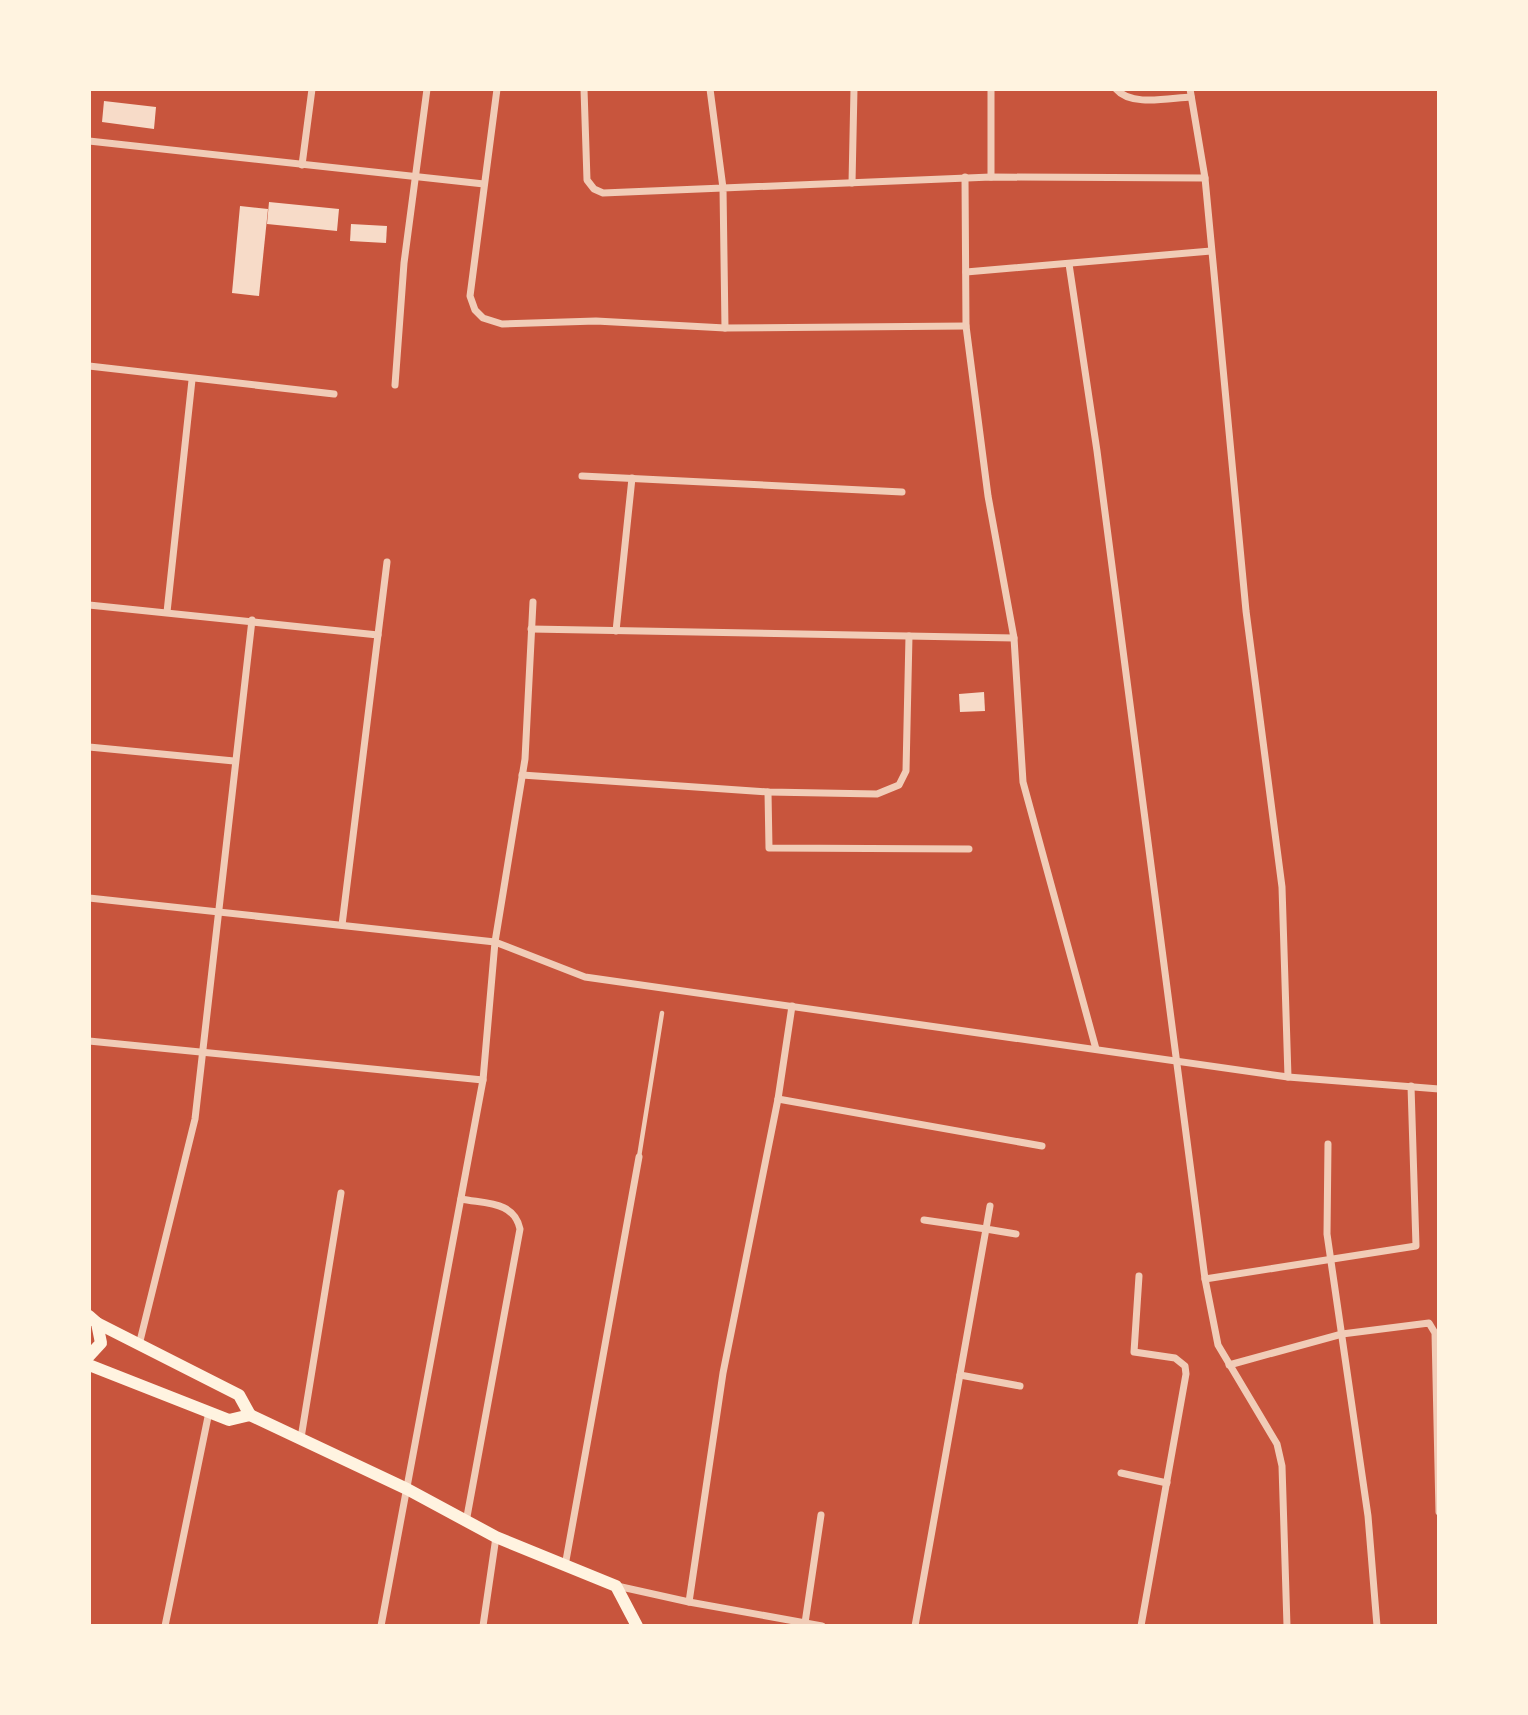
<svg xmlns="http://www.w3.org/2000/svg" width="1528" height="1715" font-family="Helvetica,sans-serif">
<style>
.building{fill:#f7dbc8}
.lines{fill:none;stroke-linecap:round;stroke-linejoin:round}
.service{stroke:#f1ccb7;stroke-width:4.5}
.minor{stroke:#f1ccb7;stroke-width:7}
.primary{stroke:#fff3e0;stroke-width:12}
</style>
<rect width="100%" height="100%" fill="#c8553d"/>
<g class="building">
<path d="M104 101 156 107 154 129 102 122Z"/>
<path d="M269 202 339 209 337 231 267 224Z"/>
<path d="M240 206 268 209 259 296 232 293Z"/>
<path d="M351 224 387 226 386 243 350 241Z"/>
<path d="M984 692 985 711 960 712 959 694Z"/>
</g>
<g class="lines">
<path class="service" d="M639 1157 662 1013"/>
<g class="minor">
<path d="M497 89 470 296 475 310 483 318 502 324 596 321 725 328 966 326"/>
<path d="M584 89 587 180 594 189 603 193 723 188 710 89"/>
<path d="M991 89V177"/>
<path d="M1116 89C1131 107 1169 98 1191 97"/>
<path d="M1190 89 1205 178 1246 611 1282 887 1288 1077"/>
<path d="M89 141 484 184"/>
<path d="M302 165 312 89"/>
<path d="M965 177 966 326 988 496 1014 638 1023 782 1096 1049"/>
<path d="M852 183 854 89"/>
<path d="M1069 264 1097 451 1205 1279 1218 1345 1277 1444 1282 1466 1287 1626"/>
<path d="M966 272 1211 251"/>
<path d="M725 328 723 188 991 177 1205 178"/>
<path d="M89 366 334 394"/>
<path d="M395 385 404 263 427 89"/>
<path d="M582 476 902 492"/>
<path d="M89 605 378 635"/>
<path d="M167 612 192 380"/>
<path d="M531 629 1014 638"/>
<path d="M616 631 632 478"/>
<path d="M89 747 234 761"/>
<path d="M522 775 768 792 877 794 899 785 906 771 909 636"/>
<path d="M768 792 769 848 969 849"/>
<path d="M89 898 495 942 585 977 1288 1077 1439 1089"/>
<path d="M342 925 387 562"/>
<path d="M89 1041 483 1080"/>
<path d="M778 1099 1042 1146"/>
<path d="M1328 1144 1327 1234 1368 1516 1377 1626"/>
<path d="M461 1199C486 1204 514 1201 520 1229L466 1522"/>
<path d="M990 1206 986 1229 1016 1234"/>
<path d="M1139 1276 1134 1352 1175 1358 1185 1366 1186 1374 1141 1626"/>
<path d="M1205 1279 1416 1246 1411 1086"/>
<path d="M139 1345 195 1119 252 620"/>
<path d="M1229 1365 1342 1334 1429 1323 1435 1333 1439 1512"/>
<path d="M960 1375 1020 1386"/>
<path d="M301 1438 341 1193"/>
<path d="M1121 1473 1167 1483"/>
<path d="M565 1566 639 1157"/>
<path d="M617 1586 689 1602 723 1373 778 1099 792 1006"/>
<path d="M689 1602 822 1626"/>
<path d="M805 1623 821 1515"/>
<path d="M165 1626 209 1412"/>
<path d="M381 1626 483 1080 495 942 525 759 533 602"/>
<path d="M483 1626 496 1537"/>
<path d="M915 1626 986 1229 924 1220"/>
</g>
<g class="primary">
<path d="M89 1316 97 1323 101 1343 89 1356"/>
<path d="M97 1323 239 1395 250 1415"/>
<path d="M89 1365 229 1420 250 1415 407 1489 496 1537 616 1586 637 1626"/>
</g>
</g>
<rect width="1528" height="1715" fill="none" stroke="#fff3e0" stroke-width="182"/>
</svg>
